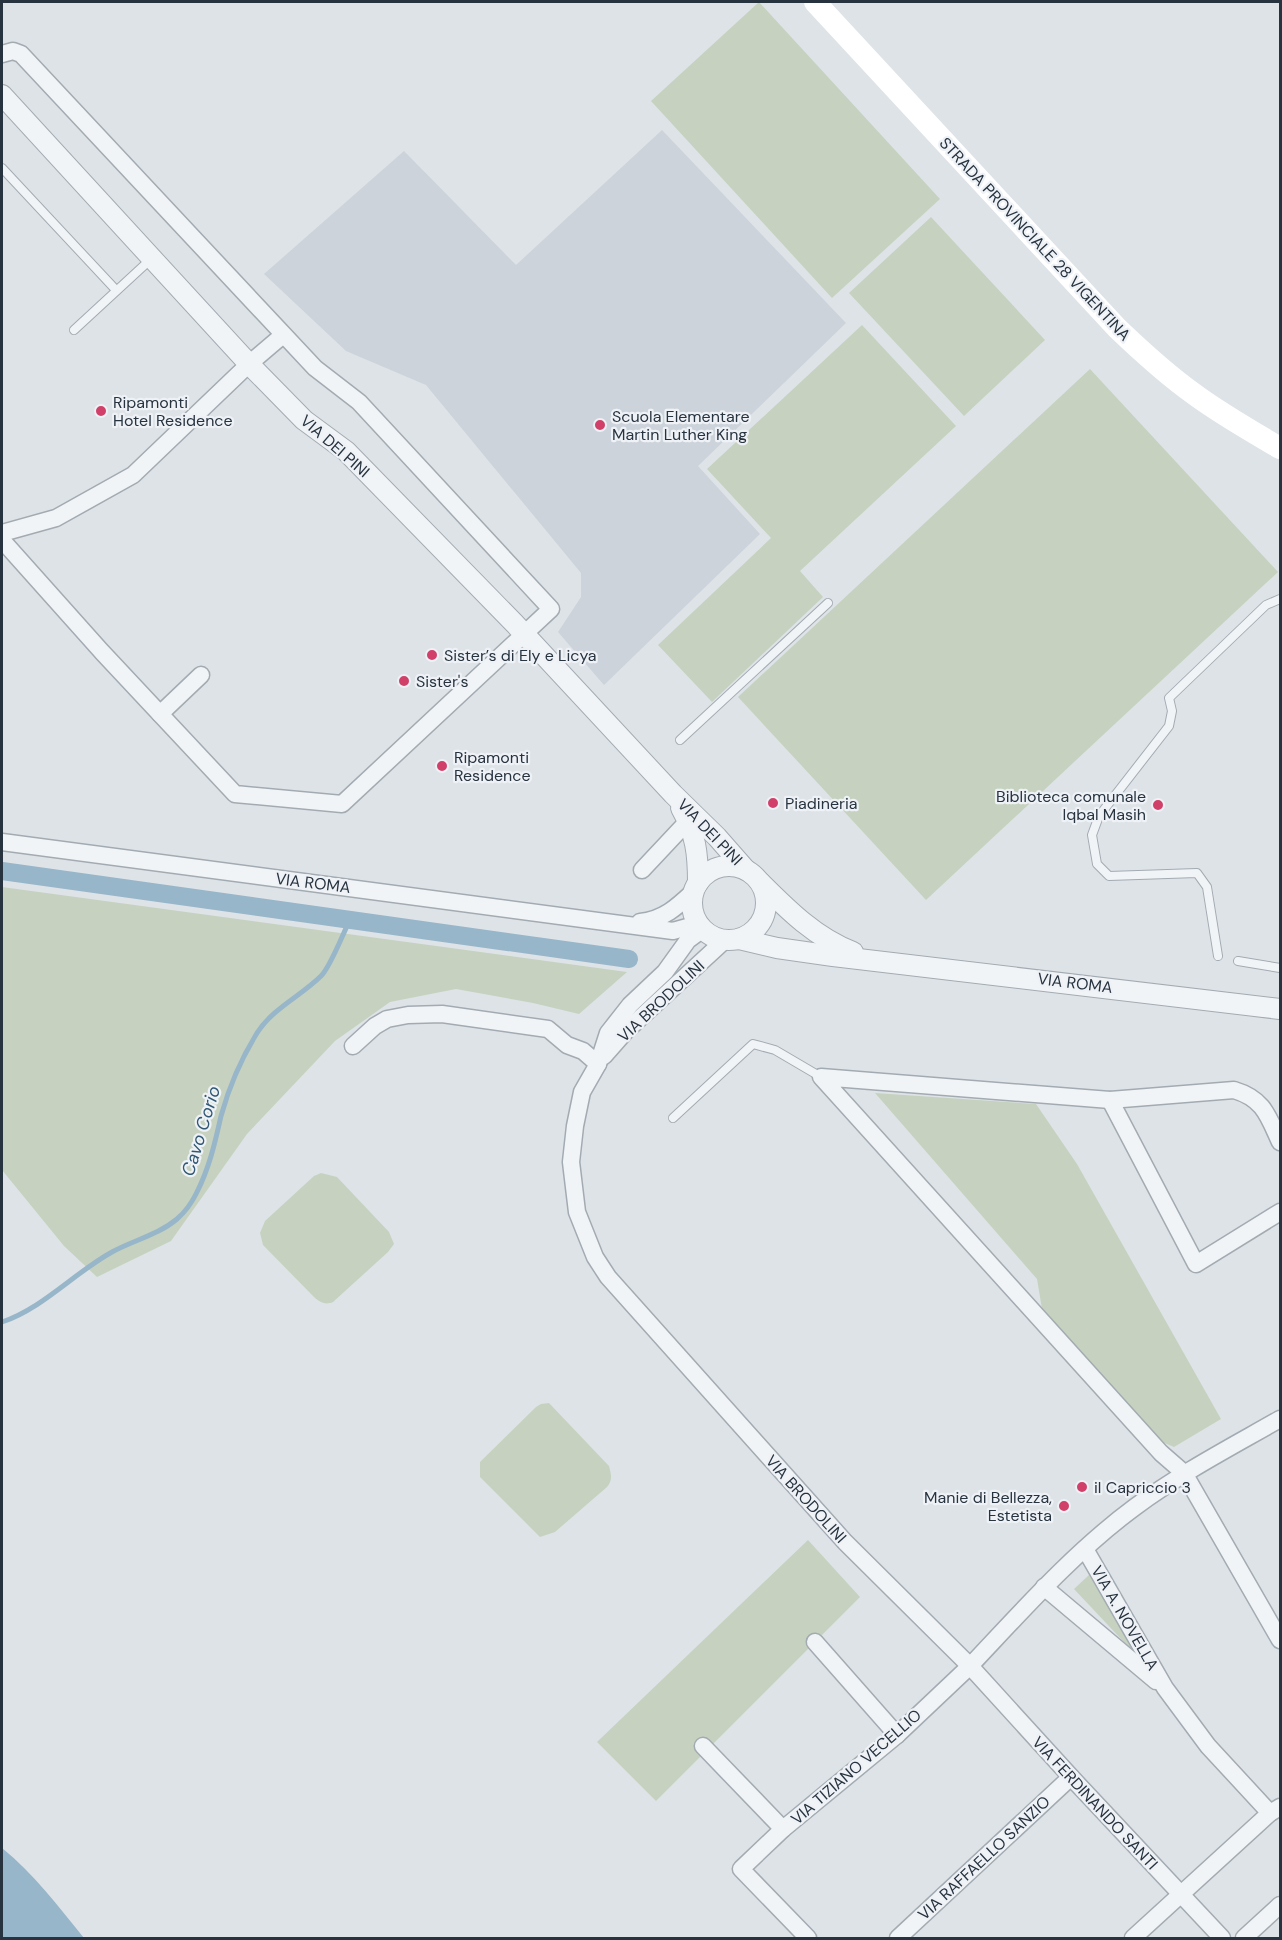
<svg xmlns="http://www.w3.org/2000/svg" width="1282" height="1940" font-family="'DM Sans',sans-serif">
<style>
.built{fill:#ccd3da}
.green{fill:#c6d2bf}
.water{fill:#98b6c9}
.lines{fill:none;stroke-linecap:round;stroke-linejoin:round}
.stream{stroke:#98b6c9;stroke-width:5}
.canal{stroke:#98b6c9;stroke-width:18}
.service-casing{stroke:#a3abb2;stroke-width:10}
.minor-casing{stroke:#a3abb2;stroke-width:19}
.tertiary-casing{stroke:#a3abb2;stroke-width:22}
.service{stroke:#f1f4f6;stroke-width:8}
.minor{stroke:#f1f4f6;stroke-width:16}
.tertiary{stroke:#f1f4f6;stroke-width:20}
.secondary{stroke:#fff;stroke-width:22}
.poi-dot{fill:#d04069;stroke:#eef2f6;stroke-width:2}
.labels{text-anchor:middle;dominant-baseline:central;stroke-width:4.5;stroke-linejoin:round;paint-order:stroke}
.street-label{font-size:16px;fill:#27333f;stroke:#eef2f6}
.poi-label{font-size:16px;fill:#27333f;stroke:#eef2f6;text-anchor:start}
.water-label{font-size:18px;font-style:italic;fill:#305874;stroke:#eef2f6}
</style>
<rect width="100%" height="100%" fill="#dee3e8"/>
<path class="built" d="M662 130 846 323 698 466 760 534 604 685 558 632 581 597V573L426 385 346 351 264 274 404 151 516 265Z"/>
<g class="green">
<path d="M759 2 940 199 832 298 651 101Z"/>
<path d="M931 217 1045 340 964 416 849 293Z"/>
<path d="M862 325 956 426 800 571 823 597 712 702 658 645 771 538 707 469Z"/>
<path d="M1090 369 1278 572 926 900 738 697Z"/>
<path d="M2 887 627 972 579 1014 533 1003 456 989 390 1002 335 1041 247 1134 171 1241 97 1277 64 1246 2 1170Z"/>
<path d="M875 1093 1036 1104 1077 1164 1221 1419 1174 1447 1162 1442 1042 1309 1037 1279Z"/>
<path d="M321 1173 337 1177 389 1232 394 1244 388 1252 333 1302C326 1305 321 1303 315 1298L263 1245 260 1233 265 1221 314 1176Z"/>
<path d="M549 1403 609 1466C611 1474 613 1480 607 1487L555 1532 540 1537 480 1477V1462L536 1407 541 1404Z"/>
<path d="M808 1540 860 1597 656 1801 597 1742Z"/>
<path d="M1089 1575 1140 1659 1074 1589Z"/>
</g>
<path class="water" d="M2 1848C33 1873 59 1907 84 1938H2Z"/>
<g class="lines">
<path class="stream" d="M2 1322C43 1308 74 1273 112 1252 134 1240 158 1235 177 1219 184 1213 192 1202 196 1194 209 1169 215 1143 221 1116 229 1087 241 1059 257 1033 273 1008 301 996 321 976 331 966 343 933 350 920"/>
<path class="canal" d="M2 871 629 959"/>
<defs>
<g id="service">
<path d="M2 168 116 290"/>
<path d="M74 330 151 259"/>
<path d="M680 740 828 603"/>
<path d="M1218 956 1207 887 1197 873 1109 876 1097 864 1092 835 1099 816 1169 726 1172 711 1169 698 1266 605 1280 599"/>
<path d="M1238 961 1280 968"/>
<path d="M673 1118 753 1044 775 1050 821 1077"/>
</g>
<g id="minor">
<path d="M2 54 13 51 21 54 315 368 359 402 551 609 342 804 235 794 102 652 2 540"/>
<path d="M2 533 56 518 133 475 249 364 283 335"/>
<path d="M160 714 201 675"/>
<path d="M2 842 673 931 698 924"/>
<path d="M642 870 688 821"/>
<path d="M640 922C663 920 677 907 694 891"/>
<path d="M703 929 688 940 665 972 630 1005 608 1033 598 1064 582 1092 575 1126 571 1162 577 1212 595 1257 608 1277 845 1542 970 1666C1022 1611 1074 1552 1135 1507 1181 1473 1231 1447 1280 1419"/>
<path d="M353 1046 375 1026 387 1019 408 1015 442 1014 548 1029 567 1045 583 1051 598 1064"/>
<path d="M604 1056 626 1031 725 940"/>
<path d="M1110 1100 1196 1264 1280 1212"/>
<path d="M1280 1142C1268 1116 1264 1099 1234 1090L1110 1100 821 1077 1161 1453 1184 1473 1280 1640"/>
<path d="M1085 1549 1165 1688 1208 1746 1270 1813"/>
<path d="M1044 1587 1156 1681"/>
<path d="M815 1642 897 1735"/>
<path d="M703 1746 783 1829"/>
<path d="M808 1938 741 1869 783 1829 897 1735 970 1666 1071 1777 1222 1938"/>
<path d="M898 1938 1071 1777"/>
<path d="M1133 1938 1270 1813 1280 1807"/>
<path d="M1244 1938 1280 1905"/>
</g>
<g id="tertiary">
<path d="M2 95 249 364 304 420 346 451 515 624 673 794 717 837 746 870"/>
<path d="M681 808C696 835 698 853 698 883"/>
<circle cx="729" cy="903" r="37"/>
<path d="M760 882C788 910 816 938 853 952"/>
<path d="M739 939 777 948 833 956 1280 1009"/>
</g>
</defs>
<use href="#service" class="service-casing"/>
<use href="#minor" class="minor-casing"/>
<use href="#tertiary" class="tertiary-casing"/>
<use href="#service" class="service"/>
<use href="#minor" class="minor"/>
<use href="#tertiary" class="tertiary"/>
<path class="secondary" d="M815 2 1117 328C1141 351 1166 374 1194 394 1221 414 1251 431 1280 448"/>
</g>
<g class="poi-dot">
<circle cx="101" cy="411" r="6"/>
<circle cx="600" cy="425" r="6"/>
<circle cx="432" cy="655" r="6"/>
<circle cx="404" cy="681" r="6"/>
<circle cx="442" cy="766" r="6"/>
<circle cx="773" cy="803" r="6"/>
<circle cx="1158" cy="805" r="6"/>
<circle cx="1082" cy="1487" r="6"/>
<circle cx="1064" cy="1506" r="6"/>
</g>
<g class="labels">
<g class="street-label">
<text transform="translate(1035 239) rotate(47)">STRADA PROVINCIALE 28 VIGENTINA</text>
<text transform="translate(335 446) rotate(41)">VIA DEI PINI</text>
<text transform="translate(710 832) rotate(46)">VIA DEI PINI</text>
<text transform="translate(313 883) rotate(7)">VIA ROMA</text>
<text transform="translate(1075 983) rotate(7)">VIA ROMA</text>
<text transform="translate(661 1001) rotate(-43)">VIA BRODOLINI</text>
<text transform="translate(806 1499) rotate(48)">VIA BRODOLINI</text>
<text transform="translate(1125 1618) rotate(60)">VIA A. NOVELLA</text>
<text transform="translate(856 1767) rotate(-41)">VIA TIZIANO VECELLIO</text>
<text transform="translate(1095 1803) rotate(47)">VIA FERDINANDO SANTI</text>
<text transform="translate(984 1858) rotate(-43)">VIA RAFFAELLO SANZIO</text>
</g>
<g class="poi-label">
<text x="113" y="402">Ripamonti<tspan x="113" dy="18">Hotel Residence</tspan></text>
<text x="612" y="416">Scuola Elementare<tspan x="612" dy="18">Martin Luther King</tspan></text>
<text x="444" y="655">Sister’s di Ely e Licya</text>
<text x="416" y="681">Sister's</text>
<text x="454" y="757">Ripamonti<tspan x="454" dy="18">Residence</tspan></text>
<text x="1146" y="796" text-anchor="end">Biblioteca comunale<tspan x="1146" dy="18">Iqbal Masih</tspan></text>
<text x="785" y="803">Piadineria</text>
<text x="1094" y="1487">il Capriccio 3</text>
<text x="1052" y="1497" text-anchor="end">Manie di Bellezza,<tspan x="1052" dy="18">Estetista</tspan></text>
</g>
<g class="water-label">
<text transform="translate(201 1131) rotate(-73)">Cavo Corio</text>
</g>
</g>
<rect width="1282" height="1940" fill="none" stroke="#27333f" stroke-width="6"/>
</svg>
